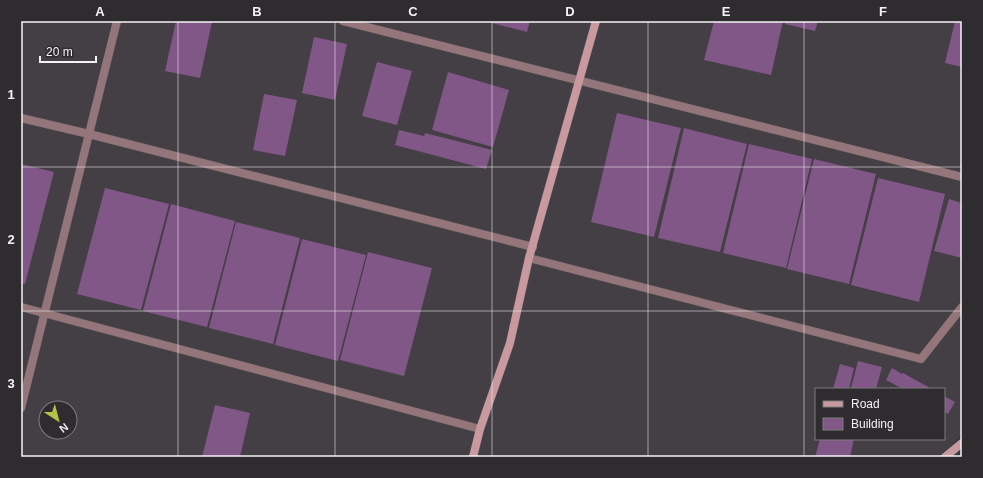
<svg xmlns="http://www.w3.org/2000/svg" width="983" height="478" font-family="Arial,sans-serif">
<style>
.built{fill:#443e45;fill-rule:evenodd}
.building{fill:#805786}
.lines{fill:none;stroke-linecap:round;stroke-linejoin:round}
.street-casing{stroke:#565456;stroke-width:9}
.secondary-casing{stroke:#565456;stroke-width:9}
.street{stroke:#94767a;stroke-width:8}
.secondary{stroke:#c999a0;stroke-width:8}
.grid{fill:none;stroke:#f4f3f4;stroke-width:1;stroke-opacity:0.55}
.neatline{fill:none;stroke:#f4f3f4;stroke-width:1.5}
.grid-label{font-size:13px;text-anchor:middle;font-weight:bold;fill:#f4f3f4}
</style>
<rect width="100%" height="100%" fill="#383638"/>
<path class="built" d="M21 21H962V434L941 457H21ZM816 389H944V439H816ZM46 408H70V432H46Z"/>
<g class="building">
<path d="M176 21H206L212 22 200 78 165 71Z"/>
<path d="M492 21H530L527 32 492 23Z"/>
<path d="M714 21H783L771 75 704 60Z"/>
<path d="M785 21H818L815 31 785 24Z"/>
<path d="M955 21H962V67L945 63Z"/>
<path d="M314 37 347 44 335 100 302 93Z"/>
<path d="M377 62 412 71 397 125 362 116Z"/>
<path d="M448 72 509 90 493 147 432 130Z"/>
<path d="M264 94 297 100 285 156 253 150Z"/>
<path d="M617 113 681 128 654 237 591 222Z"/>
<path d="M684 128 747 144 720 252 658 238Z"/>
<path d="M399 130 424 136 425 133 492 150 486 169 395 145Z"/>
<path d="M749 144 812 159 786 268 723 253Z"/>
<path d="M814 159 876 174 849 284 787 269Z"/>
<path d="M21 164 54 172 25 284 21 283Z"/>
<path d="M878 178 945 194 919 302 851 285Z"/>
<path d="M105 188 169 204 141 310 77 294Z"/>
<path d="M949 199 962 203V258L934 251Z"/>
<path d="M171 204 235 221 207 327 143 311Z"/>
<path d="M236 222 300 238 273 344 209 328Z"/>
<path d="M302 239 366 255 338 361 275 345Z"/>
<path d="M368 252 432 268 404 376 340 360Z"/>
<path d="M858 361 882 367 876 389 851 388Z"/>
<path d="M840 364 854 368 849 389H833Z"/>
<path d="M892 368 902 374 903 373 932 389H903L886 380Z"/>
<path d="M944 396 955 402 948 414 944 412Z"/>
<path d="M215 405 250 413 240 457H202Z"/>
<path d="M820 439H854L850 457H815Z"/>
</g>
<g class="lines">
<defs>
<g id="street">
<path d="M343 21 962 177"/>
<path d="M21 118 89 134 533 247"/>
<path d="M529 258 921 359 962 307"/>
<path d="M21 307 480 429"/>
<path d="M21 408 117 21"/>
</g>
<g id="secondary">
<path d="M473 457 480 429 510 343 529 258 596 21"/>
<path d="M945 457 962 443"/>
</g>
</defs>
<use href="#street" class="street-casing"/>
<use href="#secondary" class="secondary-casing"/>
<use href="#street" class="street"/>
<use href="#secondary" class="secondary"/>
</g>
<path class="grid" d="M178 21V457M335 21V457M492 21V457M648 21V457M804 21V457M21 167H962M21 311H962"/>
<rect width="983" height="478" fill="none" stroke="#2e2c2e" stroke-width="44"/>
<rect x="815" y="388" width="130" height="52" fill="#2e2c2e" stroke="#7d7c7d"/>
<rect x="823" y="401" width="20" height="6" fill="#c999a0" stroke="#7d7c7d"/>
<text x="851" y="408" font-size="12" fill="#f4f3f4">Road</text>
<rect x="823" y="418" width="20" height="12" fill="#805786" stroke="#7d7c7d"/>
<text x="851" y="428" font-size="12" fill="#f4f3f4">Building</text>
<g transform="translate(58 420) rotate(144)"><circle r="19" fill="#2e2c2e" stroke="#7d7c7d"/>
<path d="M0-3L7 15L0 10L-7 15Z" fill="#b8c147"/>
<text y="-6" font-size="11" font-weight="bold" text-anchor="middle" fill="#f4f3f4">N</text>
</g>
<path d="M40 56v6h56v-6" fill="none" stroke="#f4f3f4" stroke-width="2"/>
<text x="46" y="56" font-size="12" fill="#f4f3f4" stroke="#2e2c2e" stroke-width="3" paint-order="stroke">20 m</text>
<rect x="22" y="22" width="939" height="434" class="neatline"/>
<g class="grid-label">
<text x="100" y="16">A</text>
<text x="257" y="16">B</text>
<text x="413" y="16">C</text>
<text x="570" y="16">D</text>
<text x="726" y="16">E</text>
<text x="883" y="16">F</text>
<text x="11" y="99">1</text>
<text x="11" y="244">2</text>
<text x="11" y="388">3</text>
</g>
</svg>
